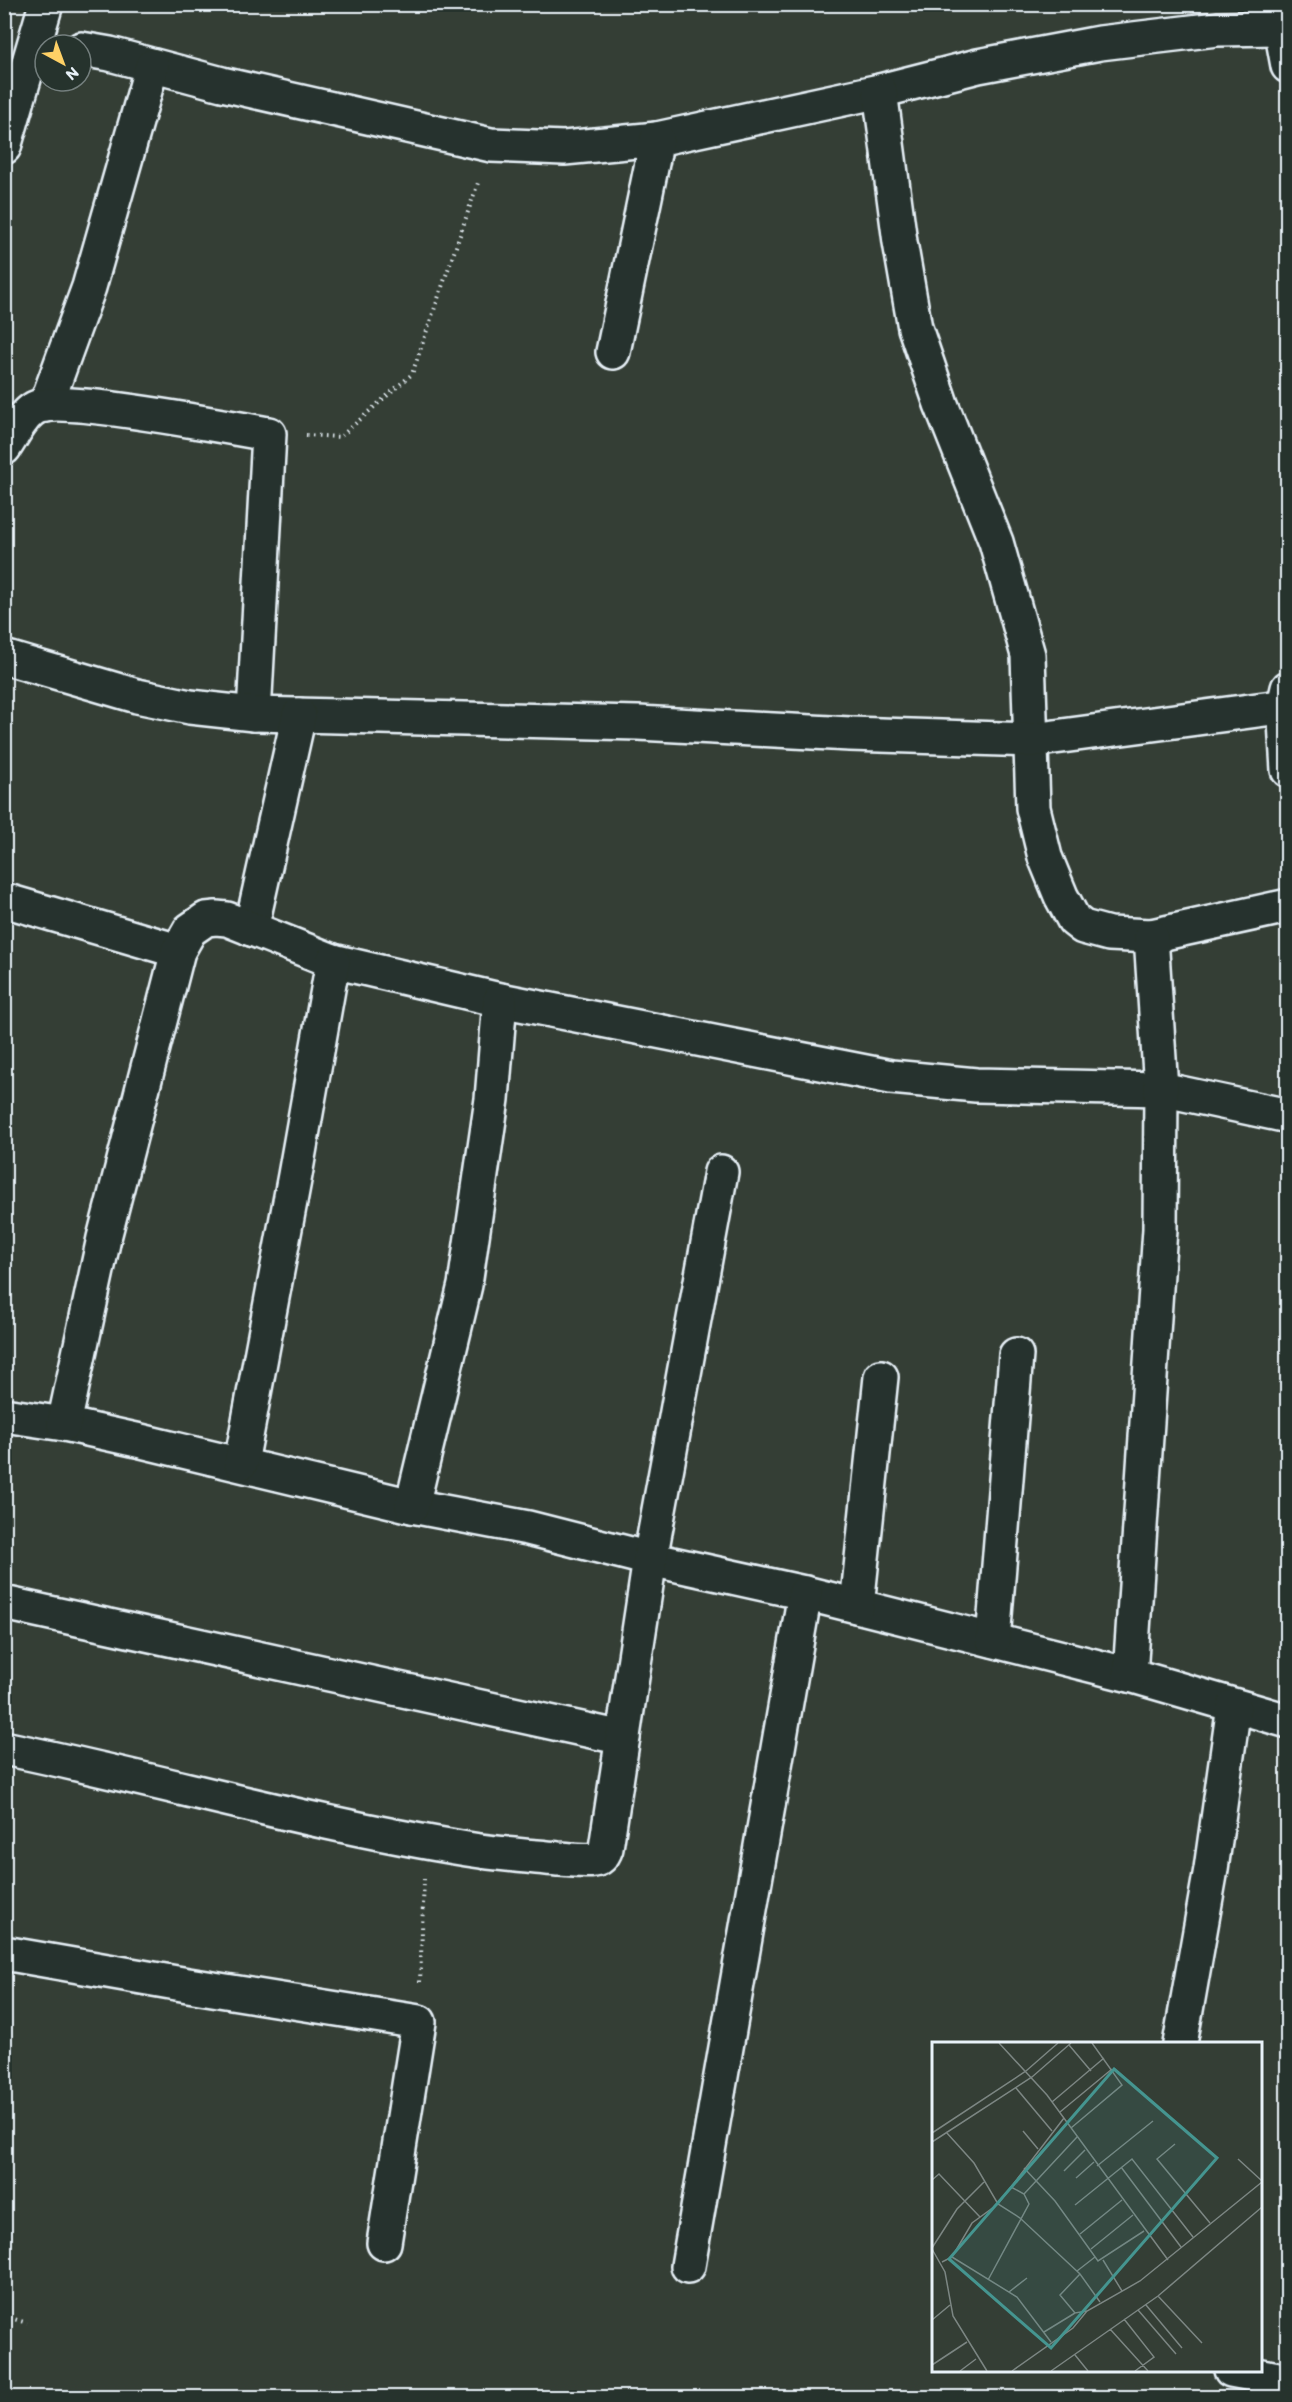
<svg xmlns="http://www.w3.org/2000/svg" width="1292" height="2402" font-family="Itim,sans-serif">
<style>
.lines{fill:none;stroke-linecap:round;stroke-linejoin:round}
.minor-casing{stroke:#e8f1f8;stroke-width:38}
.path{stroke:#e8f1f8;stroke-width:4;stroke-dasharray:1.5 4.5;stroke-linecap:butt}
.minor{stroke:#26332d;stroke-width:33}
.inset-road{fill:none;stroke:#7c8683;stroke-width:1.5}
.view{fill:#459590;fill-opacity:0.15;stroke:#459590;stroke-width:3}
.inset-edge{fill:none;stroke:#e8f1f8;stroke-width:3}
</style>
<rect width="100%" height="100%" fill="#343e35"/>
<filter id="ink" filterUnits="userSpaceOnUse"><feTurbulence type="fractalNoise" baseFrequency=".0167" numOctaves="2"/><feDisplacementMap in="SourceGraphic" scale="12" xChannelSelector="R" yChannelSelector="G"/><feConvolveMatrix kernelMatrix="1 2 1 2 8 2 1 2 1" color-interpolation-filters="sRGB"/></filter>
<g filter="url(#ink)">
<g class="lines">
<defs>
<g id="minor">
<path d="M1288 11 1281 28 1288 66"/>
<path d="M81 49 110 54 222 84 491 145 564 148 657 139 880 91 978 66 1100 43 1217 29 1281 28"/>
<path d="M880 91 900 242 915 328 941 404 996 542 1028 655 1033 808 1045 857 1061 896 1074 920 1083 927 1109 934 1151 936 1288 906"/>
<path d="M4 147 46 4"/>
<path d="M613 352 657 139"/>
<path d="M46 405 89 287 152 66"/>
<path d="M4 448C14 434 21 416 35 408 60 394 231 428 269 434L254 714"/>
<path d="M4 657 137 696 190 707 254 714 638 723 850 734 1032 740 1288 706"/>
<path d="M1288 688 1284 705 1288 770"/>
<path d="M4 900 178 951"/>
<path d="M251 929 299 715"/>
<path d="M4 1415 64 1424 141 1441 412 1506 528 1528 650 1559 805 1593 1130 1675 1288 1721"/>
<path d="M64 1424 104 1238 178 951 190 930 206 919 216 918 227 919 333 961 500 1000 891 1077 976 1085 1161 1089 1288 1116"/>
<path d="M241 1463 295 1175 333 961"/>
<path d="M412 1506 465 1285 492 1099 500 1000"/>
<path d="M4 1603 623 1738"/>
<path d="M857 1606 881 1377"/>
<path d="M993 1640 1016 1355"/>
<path d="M1130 1675 1160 1229 1161 1089 1151 936"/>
<path d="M4 1748C159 1780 311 1824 467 1849 497 1854 527 1856 558 1859 569 1859 583 1862 594 1860 601 1859 604 1854 606 1848L650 1559 721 1172"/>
<path d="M4 1953 188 1985 419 2022 384 2243"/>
<path d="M1180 2044 1211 1869 1234 1706"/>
<path d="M688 2266 805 1593"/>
<path d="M1231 2370 1288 2381"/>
</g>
</defs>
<use href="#minor" class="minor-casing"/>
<g class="path">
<path d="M306 435 340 437 412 374 479 180"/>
<path d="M420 1982 424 1879"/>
<path d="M4 2316 27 2323"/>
</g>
<use href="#minor" class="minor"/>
</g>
</g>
<g transform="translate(932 2042)">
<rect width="330" height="330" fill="#343e35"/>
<path class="inset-road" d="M67 1 115 53 236 218M137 3 159 29M84 46 120 89M120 60 172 16M128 70 180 27M139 86 190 43 160 1M91 89 106 107M14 90 42 121 66 162 88 176 148 232 168 260M0 91 94 29 126 1M0 100 100 35 139 1M243 102 225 117 278 181M306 117 330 139M165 124 221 79M189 125 249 205M92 126 123 159 166 219 212 189M132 129 153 108M144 136 162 120M0 138 7 132 48 175M92 152 145 95M143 163 200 117 261 195M148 192 190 158M0 206 25 167 52 140M0 207 13 230 21 274 55 329M159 207 201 173M20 215 85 255 119 300M171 218 190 249M10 220 20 215 40 181 66 162 132 76M145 229 163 215M148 232 128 253 143 271 155 269M56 238 97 162 92 152 79 145M77 250 95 236M226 254 270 301M214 263 250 306M206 268 244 312M192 277 222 315 203 329M0 278 18 263M178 287 216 329M112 290 143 271M143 313 156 329M0 323 35 300M28 329 44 317M80 329 141 286 155 269 208 239 330 140M119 329 226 254 330 165"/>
<path class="view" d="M182 27 285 116 119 306 17 217Z"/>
<rect width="330" height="330" class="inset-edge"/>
</g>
<rect width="1292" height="2402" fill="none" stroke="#26332d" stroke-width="24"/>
<rect x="12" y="12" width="1268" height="2378" fill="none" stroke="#e8f1f8" stroke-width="2" filter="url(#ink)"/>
<g transform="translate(63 63) rotate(139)"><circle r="28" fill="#26332d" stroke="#747f7e" stroke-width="1.5"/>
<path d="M0-4.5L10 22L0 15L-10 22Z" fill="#ffd166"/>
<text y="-9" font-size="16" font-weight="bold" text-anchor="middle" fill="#e8f1f8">N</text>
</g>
</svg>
